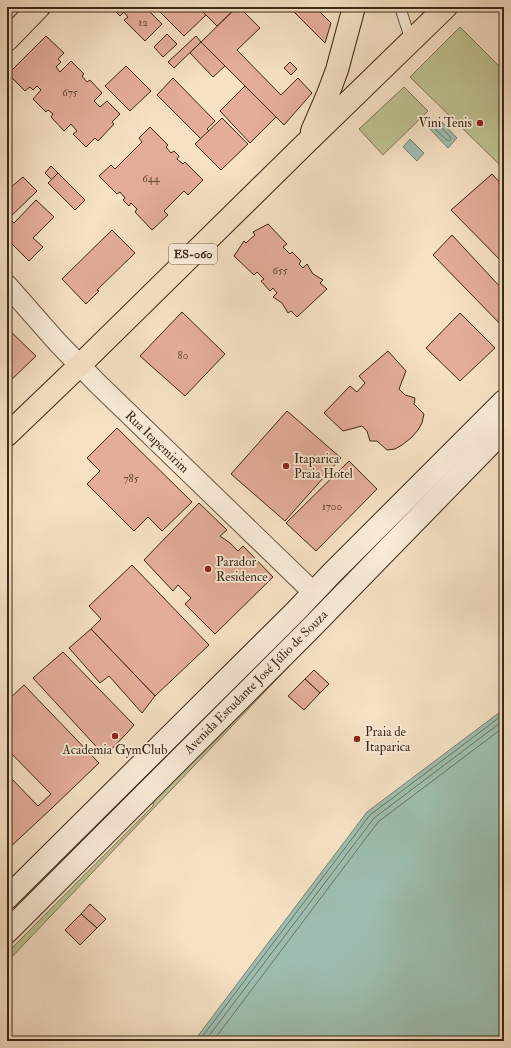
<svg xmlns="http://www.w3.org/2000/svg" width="511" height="1048" font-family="'IM FELL Double Pica',serif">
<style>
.green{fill:#bfc292;stroke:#7d7554}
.water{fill:#9dbeaf;stroke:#768272}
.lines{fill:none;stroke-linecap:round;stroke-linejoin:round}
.shore{stroke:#6c7362;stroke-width:1}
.building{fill:#e4ad9a;stroke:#3b2816}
.lane-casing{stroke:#6a5642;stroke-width:12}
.street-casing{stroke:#6a5642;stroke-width:22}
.secondary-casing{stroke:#3b2816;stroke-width:24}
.primary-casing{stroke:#3b2816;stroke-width:24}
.lane{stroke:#f9ecd9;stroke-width:10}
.street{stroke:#f9ecd9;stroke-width:20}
.secondary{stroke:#f9ecd9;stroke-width:22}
.primary{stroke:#f6e1c5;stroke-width:22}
.poi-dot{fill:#8f2418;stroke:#f9ecd9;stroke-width:1.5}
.labels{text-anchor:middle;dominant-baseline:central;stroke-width:3.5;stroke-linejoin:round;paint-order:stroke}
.number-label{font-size:11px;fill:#654937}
.shield{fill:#f9ecd9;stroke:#746350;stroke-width:1}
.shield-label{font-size:12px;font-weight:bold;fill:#3b2816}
.poi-label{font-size:13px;fill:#3b2816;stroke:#f9ecd9;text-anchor:start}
.street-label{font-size:13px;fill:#3b2816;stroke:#f9ecd9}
</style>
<rect width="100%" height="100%" fill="#f6e1c5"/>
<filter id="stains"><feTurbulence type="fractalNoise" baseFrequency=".005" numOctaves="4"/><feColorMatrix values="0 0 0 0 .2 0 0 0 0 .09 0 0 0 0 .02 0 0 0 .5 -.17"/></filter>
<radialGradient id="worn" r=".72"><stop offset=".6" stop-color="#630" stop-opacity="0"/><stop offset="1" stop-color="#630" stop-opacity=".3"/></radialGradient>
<g class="green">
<path d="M460 27 504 71V169L410 77Z"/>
<path d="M404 87 428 111 383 155 359 129Z"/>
<path d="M315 639 7 962V953L153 806 154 796Z"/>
</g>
<g class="water">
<path d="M439 119 457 138 448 148 429 128Z"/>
<path d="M410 139 424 153 417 161 403 147Z"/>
<path d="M504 709V1041H194L367 812Z"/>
</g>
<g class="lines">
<g class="shore">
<path d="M438 126H440L450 137 451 139 449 141 447 140 436 130V128Z"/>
<path d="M199 1041 370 815 504 714"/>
<path d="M205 1041 374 818 504 720"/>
<path d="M213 1041 378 822 504 727"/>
</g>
</g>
<g class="building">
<path d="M111 7H145L162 24 145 41 124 20 128 17 124 12 120 16Z"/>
<path d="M155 7H198L206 15 184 36Z"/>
<path d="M198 7H237L217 26Z"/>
<path d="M237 7H239L260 28 237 50 281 95 298 78 312 93 284 125 201 42Z"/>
<path d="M289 7H315L331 23 325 43Z"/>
<path d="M167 34 177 44 163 57 154 47Z"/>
<path d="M46 36 64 53 58 59 61 62 56 67 60 72 71 61 84 74 82 76 87 82 90 80 102 93 94 101 100 107 107 101 120 114 112 122 114 124 98 141 95 138 86 147 73 134 77 131 71 124 64 131 51 117 53 114 48 110 46 112 33 99 41 90 37 86 33 90 30 87 25 91 8 74Z"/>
<path d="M196 36 201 42 174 68 168 62Z"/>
<path d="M201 42 225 66 213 77 190 53Z"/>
<path d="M290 62 297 69 291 75 284 68Z"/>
<path d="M126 66 151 91 130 111 105 86Z"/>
<path d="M173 78 215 121 207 129 209 131 201 139 157 95Z"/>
<path d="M245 86 276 117 250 143 220 111Z"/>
<path d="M222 118 248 144 221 170 195 144Z"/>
<path d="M150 127 168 145 166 147 171 153 174 151 179 156 177 159 183 164 185 162 203 180 188 195 184 191 164 211 168 215 152 230 135 212 137 209 131 203 129 206 123 200 125 198 120 192 117 194 99 176 111 165 115 169 142 142 139 138Z"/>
<path d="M51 166 58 173 52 180 45 173Z"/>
<path d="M58 173 85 200 75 210 48 183Z"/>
<path d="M492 174 504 187V264L451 210Z"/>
<path d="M23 177 37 191 7 220V187L9 185 11 187Z"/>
<path d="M36 200 54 217 33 238 43 247 29 261 7 239V223L10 219 14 223Z"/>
<path d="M268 224 287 244 283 247 290 254 292 252 301 261 299 264 303 268 307 264 313 274 323 280 320 283 327 289 297 317 291 311 288 313 282 303 273 297 277 293 273 288 270 291 261 281 264 279 257 272 254 275 234 256 244 241 246 243 255 235 253 232Z"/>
<path d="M112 230 135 253 97 290 99 291 86 304 62 279Z"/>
<path d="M452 235 504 291V328L433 255Z"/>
<path d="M182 312 225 354 185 396 140 356Z"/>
<path d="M460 313 495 348 460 381 426 348Z"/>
<path d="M7 328 36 356 7 384Z"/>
<path d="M388 351 406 371 399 389 405 395 415 398 414 404 424 414 422 423 418 430 411 438 402 445 395 449 387 450 377 441H370L367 431 362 426 343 431 324 413 350 386 357 392 365 383 359 376Z"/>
<path d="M287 411 341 458 285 521 231 474Z"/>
<path d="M117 428 192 502 162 531 148 517 134 531 87 484 100 471 87 458Z"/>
<path d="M349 461 377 489 316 551 286 523Z"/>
<path d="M199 503 227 530 220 536 230 543 238 551 243 546 273 577 215 634 185 604 191 598 178 585 173 591 144 560Z"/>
<path d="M132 565 209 645 155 696 91 629 101 619 89 606Z"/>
<path d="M91 629 155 696 142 713 109 676 100 683 69 648Z"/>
<path d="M63 652 134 725 127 733 105 756 33 678Z"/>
<path d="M314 670 329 684 320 693 305 679Z"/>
<path d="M305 679 320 693 304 710 288 696Z"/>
<path d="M24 685 99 763 51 809 7 850V774L38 806 51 794 7 749V701Z"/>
<path d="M90 904 106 919 97 928 81 914Z"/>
<path d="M81 914 97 928 80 945 65 930Z"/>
</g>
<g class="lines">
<defs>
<path id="lane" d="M400 7 411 41"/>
<path id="street" d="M7 285 58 343 97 383 314 593"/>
<g id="secondary">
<path d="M7 898 295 612 332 573 504 401"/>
<path d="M7 932 311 628 504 430"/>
</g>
<g id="primary">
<path d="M7 40 39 7"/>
<path d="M312 131 328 94 337 70 354 7"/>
<path d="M7 435 79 366 306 143 446 7"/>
</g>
</defs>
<use href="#lane" class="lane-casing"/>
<use href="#street" class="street-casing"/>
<use href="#secondary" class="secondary-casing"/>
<use href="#primary" class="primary-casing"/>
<use href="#lane" class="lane"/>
<use href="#street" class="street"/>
<use href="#secondary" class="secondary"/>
<use href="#primary" class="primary"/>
</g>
<g class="poi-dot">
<circle cx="480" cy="123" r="4"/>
<circle cx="286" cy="466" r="4"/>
<circle cx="208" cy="569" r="4"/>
<circle cx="115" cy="736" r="4"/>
<circle cx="357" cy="739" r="4"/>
</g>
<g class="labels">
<g class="number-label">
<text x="143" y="22">12</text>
<text x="70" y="92">675</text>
<text x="151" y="178">644</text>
<text x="280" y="270">655</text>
<text x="183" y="355">80</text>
<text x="131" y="478">785</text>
<text x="332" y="506">1700</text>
</g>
<rect class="shield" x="169" y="244" width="48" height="20" rx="3"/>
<g class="shield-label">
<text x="193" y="254">ES-060</text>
</g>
<g class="poi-label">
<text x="472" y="123" text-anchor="end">Vini Tenis</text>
<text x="294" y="459">Itaparica<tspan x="294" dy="15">Praia Hotel</tspan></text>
<text x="216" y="562">Parador<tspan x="216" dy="15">Residence</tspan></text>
<text x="365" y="732">Praia de<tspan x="365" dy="15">Itaparica</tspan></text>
<text x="115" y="750" text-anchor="middle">Academia GymClub</text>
</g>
<g class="street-label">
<text transform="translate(157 442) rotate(44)">Rua Itapemirim</text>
<text transform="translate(256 682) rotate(-45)">Avenida Estudante José Júlio de Souza</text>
</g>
</g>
<rect width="511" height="1048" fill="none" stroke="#f6e1c5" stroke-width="24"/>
<rect x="8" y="8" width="495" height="1032" fill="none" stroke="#3b2816" stroke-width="2"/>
<rect x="12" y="12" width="487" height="1024" fill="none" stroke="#3b2816"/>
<rect width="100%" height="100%" filter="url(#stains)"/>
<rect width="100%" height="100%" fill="url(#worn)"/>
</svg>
